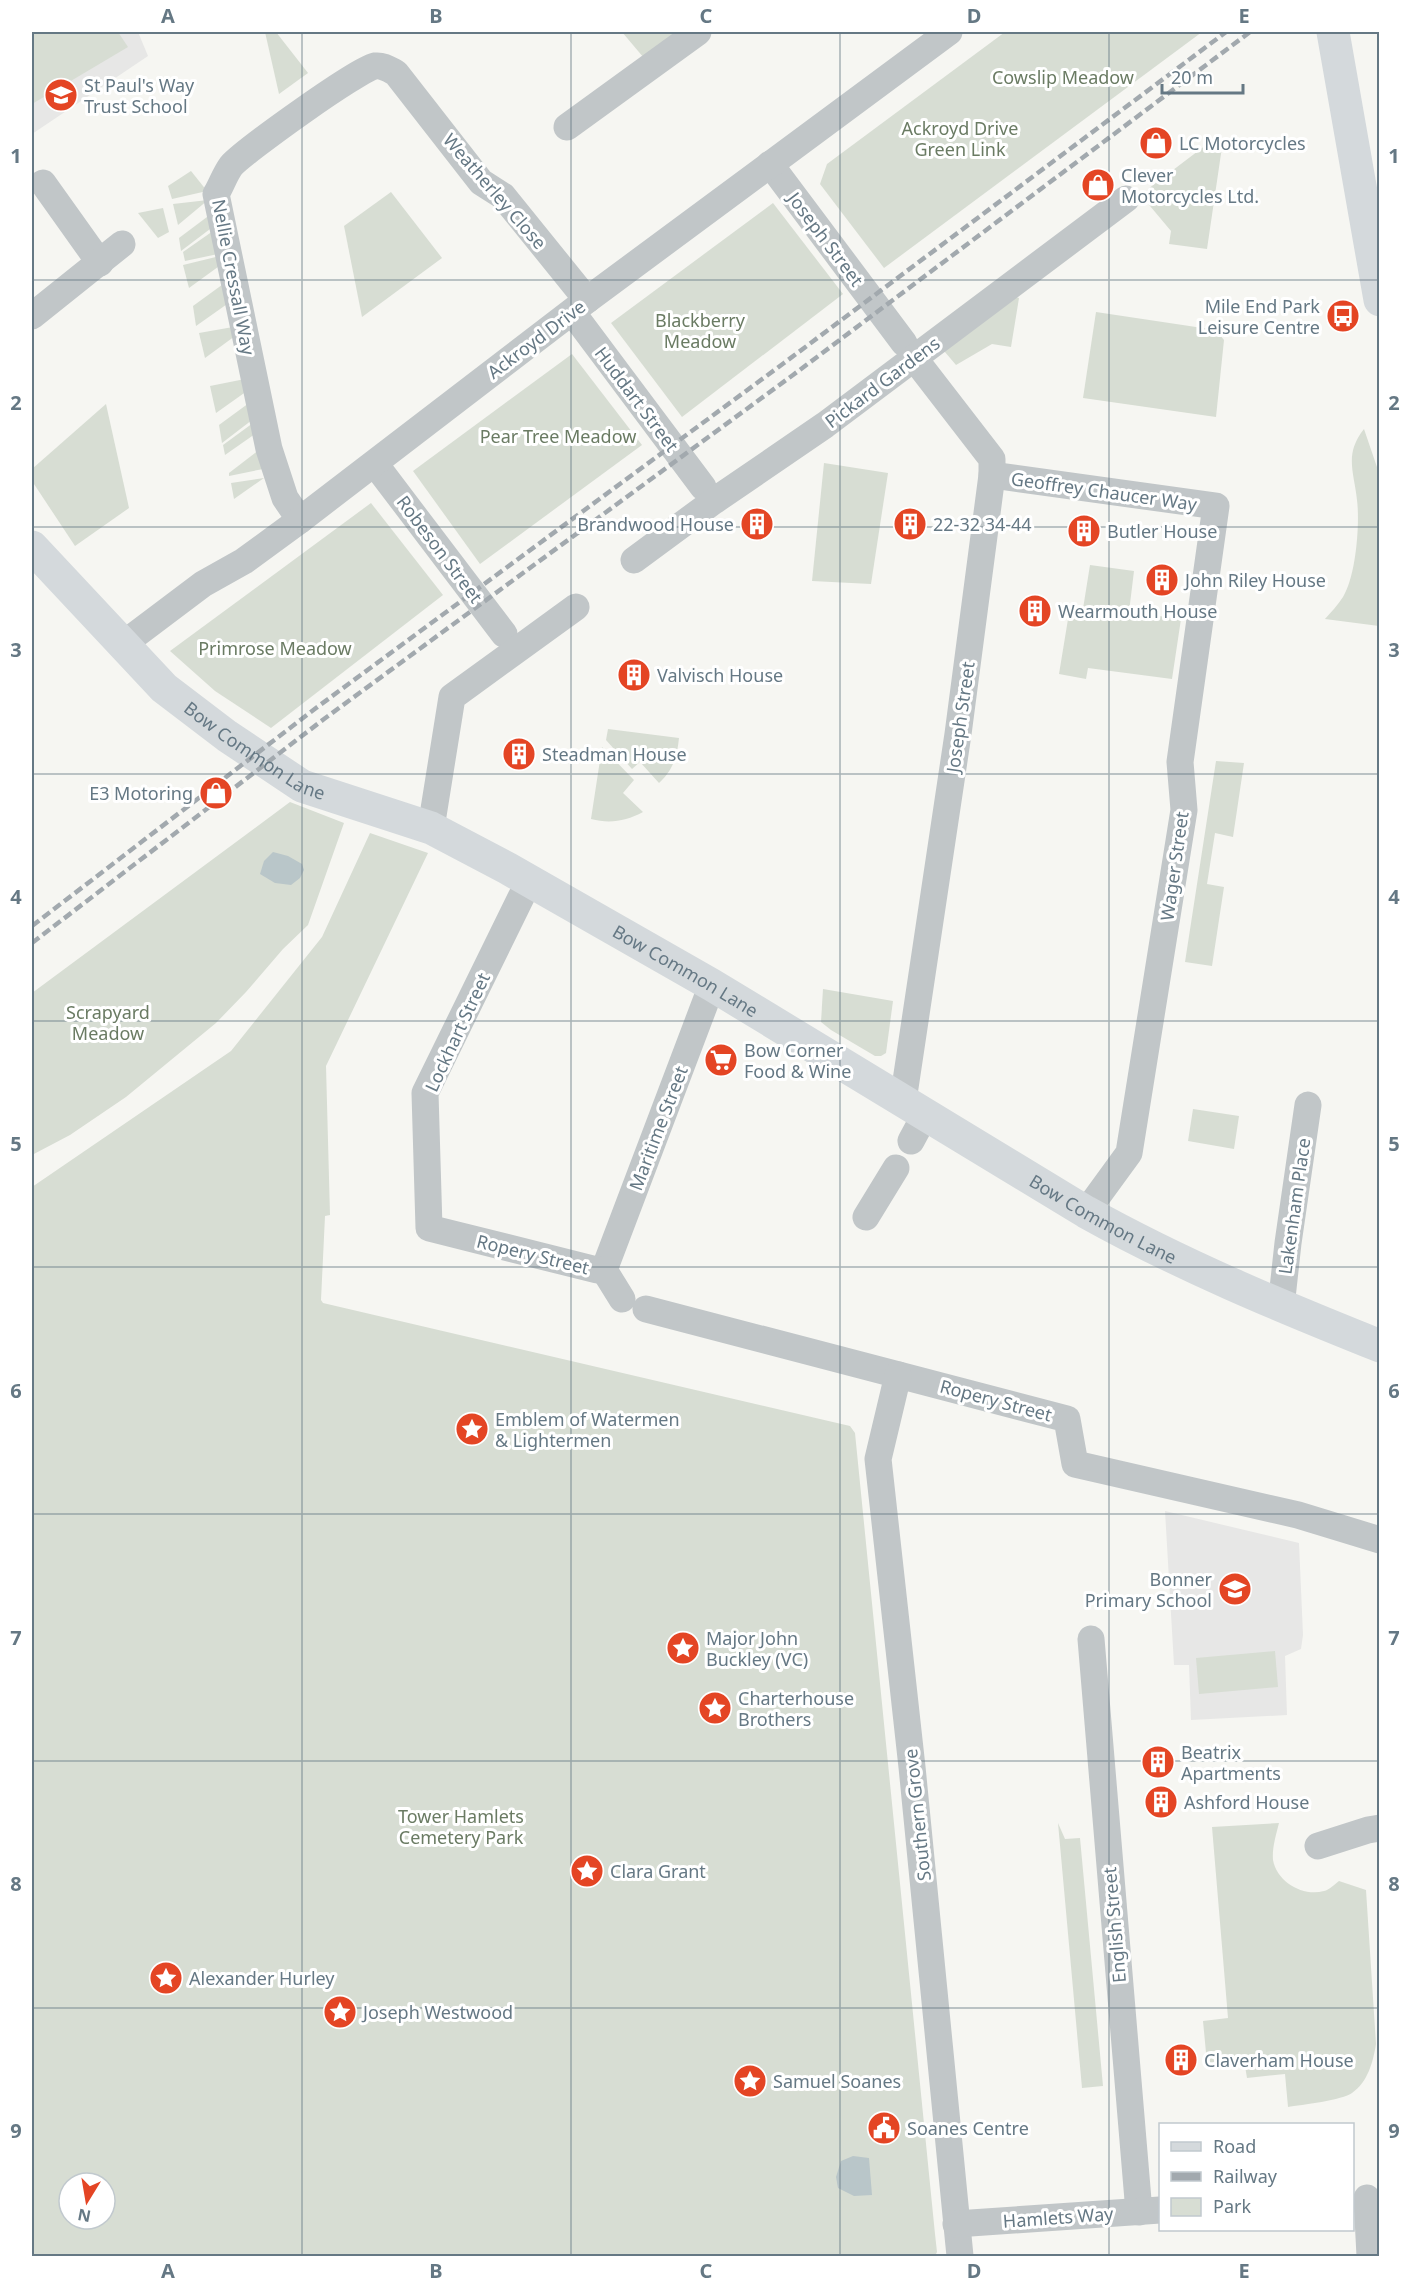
<svg xmlns="http://www.w3.org/2000/svg" width="1411" height="2288" font-family="'Noto Sans',sans-serif">
<style>
.built{fill:#e7e7e6}
.green{fill:#d7ddd3;fill-rule:evenodd}
.water{fill:#b9c6c9}
.lines{fill:none;stroke-linecap:round;stroke-linejoin:round}
.street{stroke:#c1c6c8;stroke-width:27}
.secondary{stroke:#d4d9dc;stroke-width:33}
.primary{stroke:#d4d9dc;stroke-width:33}
.rail{stroke:#a2a9ae;stroke-width:4.5;stroke-dasharray:9 4.5;stroke-linecap:butt}
.grid{fill:none;stroke:#657884;stroke-width:1.5;stroke-opacity:0.55}
.labels{text-anchor:middle;dominant-baseline:central;stroke-width:6;stroke-linejoin:round;paint-order:stroke}
.park-label{font-size:18px;fill:#6a7b63;stroke:#fff}
.poi-label{font-size:18px;fill:#657884;stroke:#fff;text-anchor:start}
.street-label{font-size:18px;fill:#657884;stroke:#fff}
.neatline{fill:none;stroke:#657884;stroke-width:2}
.grid-label{font-size:20px;text-anchor:middle;font-weight:bold;fill:#657884}
</style>
<rect width="100%" height="100%" fill="#f6f6f2"/>
<g class="built">
<path d="M32 32H138L148 56 32 134Z"/>
<path d="M1165 1511 1299 1543 1303 1635 1301 1649 1285 1656 1287 1715 1191 1720 1189 1665H1174Z"/>
</g>
<g class="green">
<path d="M32 32H118L128 47 32 104Z"/>
<path d="M265 32H276L308 73 279 94Z"/>
<path d="M622 32H690L649 64Z"/>
<path d="M1005 32H1202L884 268 820 184 827 164Z"/>
<path d="M1206 145 1222 147 1207 249 1169 244 1171 231 1145 200 1148 189Z"/>
<path d="M191 171 207 191 172 199 168 186Z"/>
<path d="M391 192 442 258 362 317 344 226Z"/>
<path d="M208 200 178 225 173 204Z"/>
<path d="M773 203 843 294 682 417 611 323Z"/>
<path d="M163 208 169 232 158 238 138 213Z"/>
<path d="M211 214 214 226 181 251 179 238Z"/>
<path d="M213 231 218 254 185 261 183 252Z"/>
<path d="M220 256 222 264 189 288 183 265Z"/>
<path d="M226 282 230 302 196 326 193 306Z"/>
<path d="M1006 294 1019 298 1011 347 992 344 956 365 939 345Z"/>
<path d="M1096 312 1216 330 1224 340 1216 417 1083 398Z"/>
<path d="M233 327 235 336 205 358 199 333Z"/>
<path d="M572 354 642 445 480 564 413 471Z"/>
<path d="M245 379 247 391 216 413 210 386Z"/>
<path d="M249 403 252 420 222 443 219 425Z"/>
<path d="M106 404 129 508 75 546 32 481V469Z"/>
<path d="M253 423 255 434 225 455 223 445Z"/>
<path d="M1364 429 1379 473V626L1325 619C1331 612 1338 605 1343 597 1356 576 1360 524 1357 500 1354 472 1344 454 1364 429Z"/>
<path d="M259 450 263 469 229 476V473Z"/>
<path d="M824 463 888 473 871 584 812 581Z"/>
<path d="M264 478 234 499 231 483Z"/>
<path d="M371 503 443 595 271 728 215 691 170 651Z"/>
<path d="M1090 565 1134 571 1129 612 1181 619 1172 679 1088 668 1086 679 1059 674 1069 613 1082 615Z"/>
<path d="M608 729 679 738C677 757 673 770 659 783L640 762 632 769 606 740Z"/>
<path d="M602 747 634 780 623 793 643 812C626 821 610 824 591 819Z"/>
<path d="M1216 761 1244 763 1233 837 1215 833 1207 884 1224 887 1212 966 1185 962Z"/>
<path d="M290 802 344 823 308 925 283 949 246 992 216 1023 126 1097 70 1135 32 1155V993Z"/>
<path d="M370 833 428 853 326 1066 330 1215 325 1216 321 1300 323 1303 850 1426 855 1433 935 2234 937 2252 935 2256H32V1187L231 1051 322 937ZM69 2183H105V2219H69Z"/>
<path d="M823 989 893 1001 886 1053 881 1056H875L831 1030 821 1022Z"/>
<path d="M1193 1109 1239 1116 1234 1149 1188 1141Z"/>
<path d="M1275 1651 1278 1687 1199 1694 1196 1658Z"/>
<path d="M1058 1823 1065 1839 1080 1838 1103 2086 1082 2088Z"/>
<path d="M1279 1823C1276 1835 1272 1848 1273 1860 1277 1882 1303 1897 1324 1891 1329 1890 1335 1884 1339 1881L1366 1890 1376 2044C1373 2062 1368 2082 1352 2093 1343 2100 1301 2105 1288 2107L1285 2074 1247 2078 1244 2060 1207 2063 1203 2021 1228 2018 1212 1827Z"/>
</g>
<g class="water">
<path d="M273 852 288 856 302 864 304 870 300 878 291 885 275 883 260 874 264 861Z"/>
<path d="M853 2156 869 2158 872 2195 854 2196 838 2188 836 2177 841 2161Z"/>
</g>
<g class="lines">
<g class="street">
<path d="M567 127 698 32"/>
<path d="M770 164 904 343"/>
<path d="M43 183 100 263"/>
<path d="M572 312 703 487"/>
<path d="M32 316 122 244"/>
<path d="M375 464 504 634"/>
<path d="M992 475 1216 506 1180 762 1184 810 1129 1153 1086 1212"/>
<path d="M300 520 285 498 269 449 216 194C221 186 225 174 231 166 244 151 360 68 375 66 383 65 390 70 396 73L481 182 503 196 587 300"/>
<path d="M634 560 714 501 825 425 1126 199"/>
<path d="M122 645 203 584 244 561 300 520 587 300 949 32"/>
<path d="M431 828 452 697 576 607"/>
<path d="M529 881 425 1093 429 1228 597 1270H604"/>
<path d="M903 1101 958 734 992 475V459L914 358"/>
<path d="M911 1141 925 1115"/>
<path d="M866 1217 896 1168"/>
<path d="M604 1270 712 985"/>
<path d="M604 1270 622 1299"/>
<path d="M1281 1307 1288 1243 1308 1105"/>
<path d="M646 1309 1067 1419 1075 1464 1298 1515 1380 1540"/>
<path d="M898 1375 878 1459 912 1767 960 2256"/>
<path d="M1091 1639 1139 2212"/>
<path d="M1318 1846 1368 1830 1380 1828"/>
<path d="M1367 2198 1370 2256"/>
<path d="M956 2224 1160 2210"/>
</g>
<path class="secondary" id="s1" d="M32 547 164 688 227 736 302 786 431 828 507 868 712 985 1086 1212C1181 1265 1280 1306 1380 1346"/>
<path class="primary" d="M1333 32 1380 300"/>
<g class="rail">
<path d="M32 926 316 708 784 363 1226 32"/>
<path d="M32 943 324 719 793 375 1250 32"/>
</g>
</g>
<path class="grid" d="M302 32V2256M571 32V2256M840 32V2256M1109 32V2256M32 280H1380M32 527H1380M32 774H1380M32 1021H1380M32 1267H1380M32 1514H1380M32 1761H1380M32 2008H1380"/>
<defs>
<symbol id="school-disc" viewBox="-11 -11 22 22"><circle r="9.5" fill="#e44524" stroke="#fff"/><path d="M0-5L7-2L0 1L-7-2ZM-4 1L0 2.5L4 1V4Q0 6-4 4Z" fill="#fff"/></symbol>
<symbol id="shop-disc" viewBox="-11 -11 22 22"><circle r="9.5" fill="#e44524" stroke="#fff"/><path d="M-5-2.5h2.3a2.7 3.5 0 0 1 5.4 0H5L5.5 6h-11ZM-1.5-2.5h3a1.5 2.3 0 0 0-3 0Z" fill="#fff"/></symbol>
<symbol id="bus-disc" viewBox="-11 -11 22 22"><circle r="9.5" fill="#e44524" stroke="#fff"/><path d="M-5-6H5V4H4V6H2V4H-2V6H-4V4H-5ZM-3.5-4V0h7V-4ZM-3.5 1.2v1.5H-2V1.2ZM2 1.2v1.5H3.5V1.2Z" fill="#fff"/></symbol>
<symbol id="building-disc" viewBox="-11 -11 22 22"><circle r="9.5" fill="#e44524" stroke="#fff"/><path d="M-4-6H4V6H1V3H-1V6H-4ZM-2.5-4.3h1.7v1.8h-1.7ZM.8-4.3h1.7v1.8H.8ZM-2.5-1h1.7V.8h-1.7ZM.8-1h1.7V.8H.8Z" fill="#fff"/></symbol>
<symbol id="supermarket-disc" viewBox="-11 -11 22 22"><circle r="9.5" fill="#e44524" stroke="#fff"/><path d="M-6-5.5h2.5l.6 2H6L4.5 2H-2.5L-4.4-4H-6ZM-1.5 3.2a1.3 1.3 0 1 0 .1 0ZM3 3.2a1.3 1.3 0 1 0 .1 0Z" fill="#fff"/></symbol>
<symbol id="sight-disc" viewBox="-11 -11 22 22"><circle r="9.5" fill="#e44524" stroke="#fff"/><path d="M0-6L1.8-2.2L6-1.7L2.9 1.2L3.7 5.4L0 3.3L-3.7 5.4L-2.9 1.2L-6-1.7L-1.8-2.2Z" fill="#fff"/></symbol>
<symbol id="civic-disc" viewBox="-11 -11 22 22"><circle r="9.5" fill="#e44524" stroke="#fff"/><path d="M-.6-6.5H3V-4.5H.6V-3L4-1V1h2V6H-6V1h2V-1L-.6-3ZM-1.2 2.5V6h2.4V2.5Z" fill="#fff"/></symbol>
</defs>
<g fill-rule="evenodd">
<use href="#school-disc" x="42" y="76" width="38" height="38"/>
<use href="#shop-disc" x="1137" y="124" width="38" height="38"/>
<use href="#shop-disc" x="1079" y="166" width="38" height="38"/>
<use href="#bus-disc" x="1324" y="297" width="38" height="38"/>
<use href="#building-disc" x="738" y="505" width="38" height="38"/>
<use href="#building-disc" x="891" y="505" width="38" height="38"/>
<use href="#building-disc" x="1065" y="512" width="38" height="38"/>
<use href="#building-disc" x="1143" y="561" width="38" height="38"/>
<use href="#building-disc" x="1016" y="592" width="38" height="38"/>
<use href="#building-disc" x="615" y="656" width="38" height="38"/>
<use href="#building-disc" x="500" y="735" width="38" height="38"/>
<use href="#shop-disc" x="197" y="774" width="38" height="38"/>
<use href="#supermarket-disc" x="702" y="1041" width="38" height="38"/>
<use href="#sight-disc" x="453" y="1410" width="38" height="38"/>
<use href="#school-disc" x="1216" y="1570" width="38" height="38"/>
<use href="#sight-disc" x="664" y="1629" width="38" height="38"/>
<use href="#sight-disc" x="696" y="1689" width="38" height="38"/>
<use href="#building-disc" x="1139" y="1743" width="38" height="38"/>
<use href="#building-disc" x="1142" y="1783" width="38" height="38"/>
<use href="#sight-disc" x="568" y="1852" width="38" height="38"/>
<use href="#sight-disc" x="147" y="1959" width="38" height="38"/>
<use href="#sight-disc" x="321" y="1993" width="38" height="38"/>
<use href="#building-disc" x="1162" y="2041" width="38" height="38"/>
<use href="#sight-disc" x="731" y="2062" width="38" height="38"/>
<use href="#civic-disc" x="865" y="2109" width="38" height="38"/>
</g>
<g class="labels">
<g class="park-label">
<text x="1063" y="77">Cowslip Meadow</text>
<text x="960" y="128">Ackroyd Drive<tspan x="960" dy="21">Green Link</tspan></text>
<text x="700" y="320">Blackberry<tspan x="700" dy="21">Meadow</tspan></text>
<text x="558" y="436">Pear Tree Meadow</text>
<text x="275" y="648">Primrose Meadow</text>
<text x="108" y="1012">Scrapyard<tspan x="108" dy="21">Meadow</tspan></text>
<text x="461" y="1816">Tower Hamlets<tspan x="461" dy="21">Cemetery Park</tspan></text>
</g>
<g class="poi-label">
<text x="84" y="85">St Paul's Way<tspan x="84" dy="21">Trust School</tspan></text>
<text x="1179" y="143">LC Motorcycles</text>
<text x="1121" y="175">Clever<tspan x="1121" dy="21">Motorcycles Ltd.</tspan></text>
<text x="1320" y="306" text-anchor="end">Mile End Park<tspan x="1320" dy="21">Leisure Centre</tspan></text>
<text x="734" y="524" text-anchor="end">Brandwood House</text>
<text x="933" y="524">22-32 34-44</text>
<text x="1107" y="531">Butler House</text>
<text x="1185" y="580">John Riley House</text>
<text x="1058" y="611">Wearmouth House</text>
<text x="657" y="675">Valvisch House</text>
<text x="542" y="754">Steadman House</text>
<text x="193" y="793" text-anchor="end">E3 Motoring</text>
<text x="744" y="1050">Bow Corner<tspan x="744" dy="21">Food &amp; Wine</tspan></text>
<text x="495" y="1419">Emblem of Watermen<tspan x="495" dy="21">&amp; Lightermen</tspan></text>
<text x="1212" y="1579" text-anchor="end">Bonner<tspan x="1212" dy="21">Primary School</tspan></text>
<text x="706" y="1638">Major John<tspan x="706" dy="21">Buckley (VC)</tspan></text>
<text x="738" y="1698">Charterhouse<tspan x="738" dy="21">Brothers</tspan></text>
<text x="1181" y="1752">Beatrix<tspan x="1181" dy="21">Apartments</tspan></text>
<text x="1184" y="1802">Ashford House</text>
<text x="610" y="1871">Clara Grant</text>
<text x="189" y="1978">Alexander Hurley</text>
<text x="363" y="2012">Joseph Westwood</text>
<text x="1204" y="2060">Claverham House</text>
<text x="773" y="2081">Samuel Soanes</text>
<text x="907" y="2128">Soanes Centre</text>
</g>
<g class="street-label">
<text transform="translate(495 191) rotate(49)">Weatherley Close</text>
<text transform="translate(826 239) rotate(53)">Joseph Street</text>
<text transform="translate(234 277) rotate(79)">Nellie Cressall Way</text>
<text transform="translate(536 339) rotate(-37)">Ackroyd Drive</text>
<text transform="translate(882 382) rotate(-37)">Pickard Gardens</text>
<text transform="translate(637 399) rotate(53)">Huddart Street</text>
<text transform="translate(1104 491) rotate(8)">Geoffrey Chaucer Way</text>
<text transform="translate(440 549) rotate(53)">Robeson Street</text>
<text transform="translate(960 717) rotate(-82)">Joseph Street</text>
<text stroke="none"><textPath href="#s1" startOffset="304">Bow Common Lane</textPath></text>
<text transform="translate(1174 866) rotate(-82)">Wager Street</text>
<text stroke="none"><textPath href="#s1" startOffset="790">Bow Common Lane</textPath></text>
<text transform="translate(457 1032) rotate(-65)">Lockhart Street</text>
<text transform="translate(658 1128) rotate(-69)">Maritime Street</text>
<text transform="translate(1294 1206) rotate(-82)">Lakenham Place</text>
<text stroke="none"><textPath href="#s1" startOffset="1276">Bow Common Lane</textPath></text>
<text transform="translate(533 1254) rotate(14)">Ropery Street</text>
<text transform="translate(996 1400) rotate(15)">Ropery Street</text>
<text transform="translate(917 1815) rotate(-96)">Southern Grove</text>
<text transform="translate(1114 1925) rotate(-95)">English Street</text>
<text transform="translate(1058 2217) rotate(-4)">Hamlets Way</text>
</g>
</g>
<rect width="1411" height="2288" fill="none" stroke="#ffffff" stroke-width="66"/>
<rect x="1159" y="2123" width="195" height="108" fill="#ffffff" stroke="#c1c9ce" stroke-width="1.5"/>
<rect x="1171" y="2142" width="30" height="9" fill="#d4d9dc" stroke="#c1c9ce" stroke-width="1.5"/>
<text x="1213" y="2153" font-size="18" fill="#657884">Road</text>
<rect x="1171" y="2172" width="30" height="9" fill="#a2a9ae" stroke="#c1c9ce" stroke-width="1.5"/>
<text x="1213" y="2183" font-size="18" fill="#657884">Railway</text>
<rect x="1171" y="2198" width="30" height="18" fill="#d7ddd3" stroke="#c1c9ce" stroke-width="1.5"/>
<text x="1213" y="2213" font-size="18" fill="#657884">Park</text>
<g transform="translate(87 2201) rotate(191)"><circle r="28" fill="#ffffff" stroke="#c1c9ce" stroke-width="1.5"/>
<path d="M0-4.5L10 22L0 15L-10 22Z" fill="#e44524"/>
<text y="-9" font-size="16" font-weight="bold" text-anchor="middle" fill="#657884">N</text>
</g>
<path d="M1162 84v9h81v-9" fill="none" stroke="#657884" stroke-width="3"/>
<text x="1171" y="84" font-size="18" fill="#657884" stroke="#ffffff" stroke-width="4.5" paint-order="stroke">20 m</text>
<rect x="33" y="33" width="1345" height="2222" class="neatline"/>
<g class="grid-label">
<text x="168" y="23">A</text>
<text x="436" y="23">B</text>
<text x="706" y="23">C</text>
<text x="974" y="23">D</text>
<text x="1244" y="23">E</text>
<text x="16" y="163">1</text>
<text x="1394" y="163">1</text>
<text x="16" y="410">2</text>
<text x="1394" y="410">2</text>
<text x="16" y="657">3</text>
<text x="1394" y="657">3</text>
<text x="16" y="904">4</text>
<text x="1394" y="904">4</text>
<text x="16" y="1151">5</text>
<text x="1394" y="1151">5</text>
<text x="16" y="1398">6</text>
<text x="1394" y="1398">6</text>
<text x="16" y="1645">7</text>
<text x="1394" y="1645">7</text>
<text x="16" y="1891">8</text>
<text x="1394" y="1891">8</text>
<text x="16" y="2138">9</text>
<text x="1394" y="2138">9</text>
<text x="168" y="2278">A</text>
<text x="436" y="2278">B</text>
<text x="706" y="2278">C</text>
<text x="974" y="2278">D</text>
<text x="1244" y="2278">E</text>
</g>
</svg>
